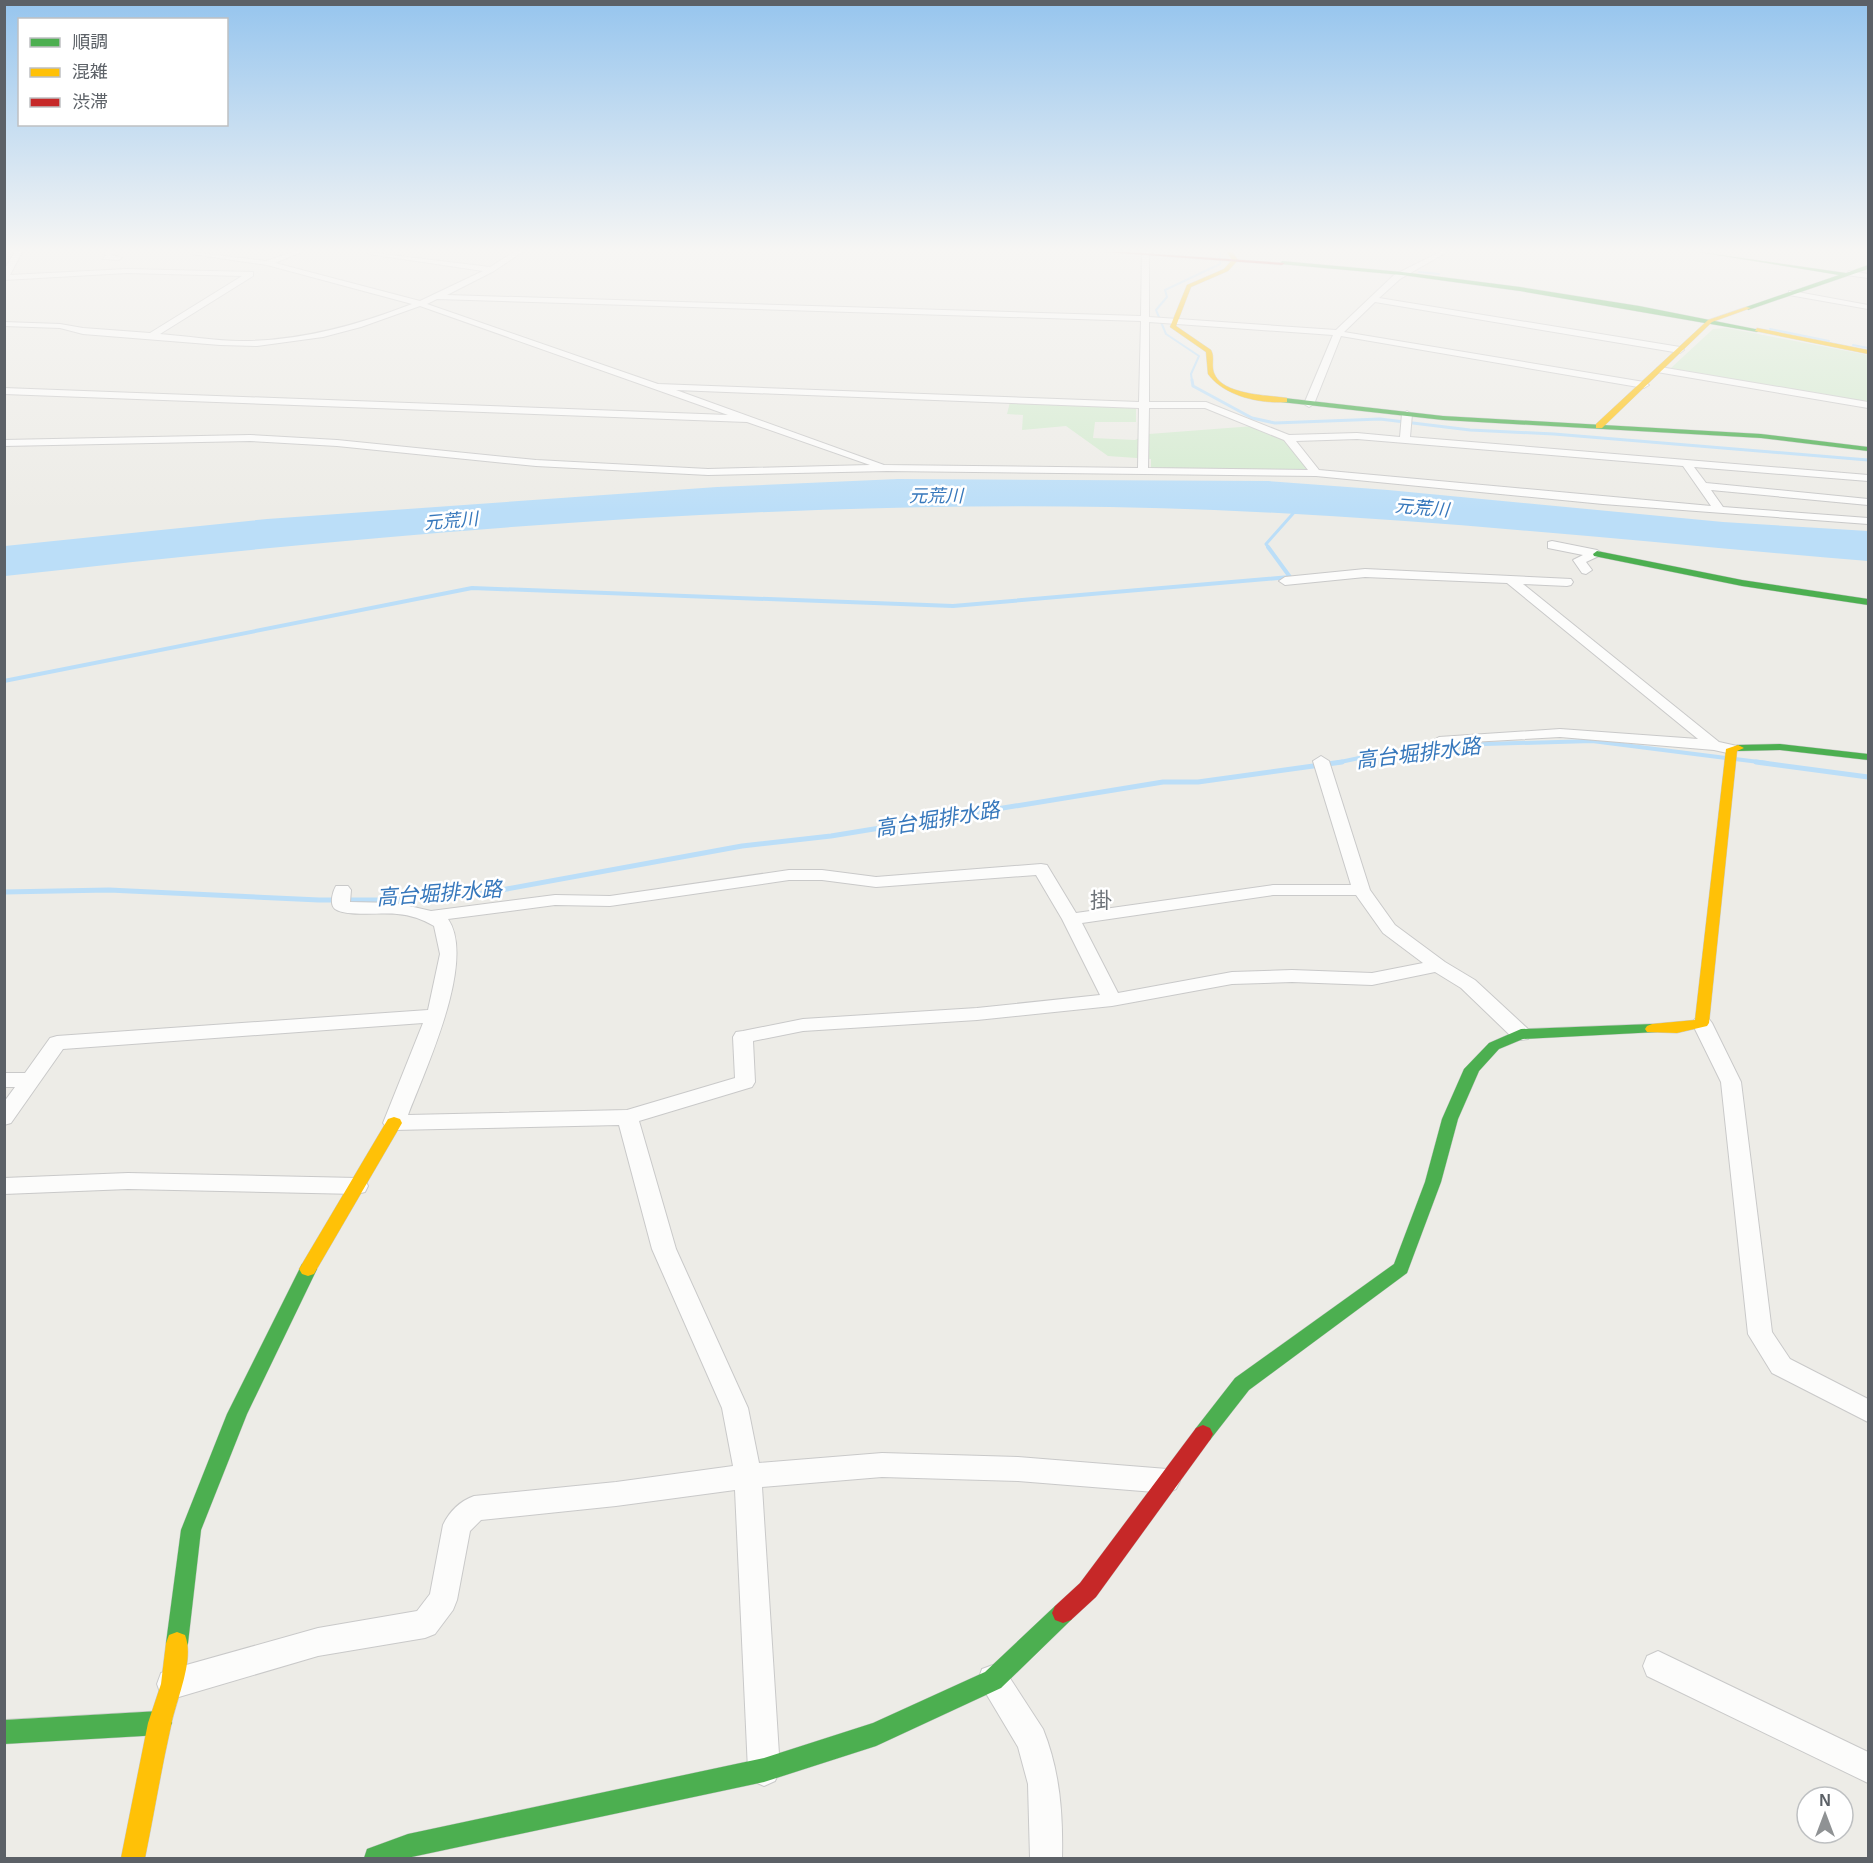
<svg xmlns="http://www.w3.org/2000/svg" width="1873" height="1863" font-family="Arial,'Noto Sans JP',sans-serif">
<style>
.green{fill:#d4ebd0}
.water{fill:#bbdef8}
.lines{fill:none;stroke-linecap:round;stroke-linejoin:round}
.stream-far3{stroke:#bbdef8;stroke-width:2}
.stream-far2{stroke:#bbdef8;stroke-width:3}
.stream-far1{stroke:#bbdef8;stroke-width:4}
.stream{stroke:#bbdef8;stroke-width:5}
.street-casing{stroke:#c9c9c9;stroke-width:2}
.fast-casing{stroke:#c9cac9;stroke-width:1}
.slow-casing{stroke:#c9cac9;stroke-width:1}
.jam-casing{stroke:#c9cac9;stroke-width:1}
.street{fill:#fcfcfb;fill-rule:evenodd}
.fast{fill:#4caf50;fill-rule:evenodd}
.slow{fill:#ffc107;fill-rule:evenodd}
.jam{fill:#c62828;fill-rule:evenodd}
.labels{text-anchor:middle;dominant-baseline:central;stroke-width:5;stroke-linejoin:round;paint-order:stroke}
.far-water-label{font-size:18px;font-style:italic;fill:#3778bc;stroke:#fff}
.water-label{font-size:21px;font-style:italic;fill:#3778bc;stroke:#fff}
.quarter-label{font-size:22px;fill:#6d7379;stroke:#fff}
</style>
<rect width="100%" height="100%" fill="#edece7"/>
<g class="green">
<path d="M1727 328 1868 355V403L1677 371 1671 368 1713 329Z"/>
<path d="M1010 402 1136 406V422H1095L1093 438 1135 440 1149 434 1254 426 1286 440 1311 471 1151 468V459L1108 456 1066 426 1022 430 1023 415 1007 414Z"/>
</g>
<path class="water" d="M898 479 1268 481 1388 490 1723 522 1868 531V561C1616 540 1364 511 1110 507 740 501 371 535 5 576V546L267 519 717 487Z"/>
<g class="lines">
<g class="stream-far3">
<path d="M1419 272 1439 274"/>
<path d="M1770 329 1829 341"/>
<path d="M1853 345 1868 348"/>
<path d="M1192 381 1191 374 1199 356 1166 334 1156 310 1167 297 1165 290 1220 264V252"/>
</g>
<g class="stream-far2">
<path d="M1192 380 1193 386 1252 418 1275 423 1380 419 1470 430 1554 434 1868 460"/>
<path d="M1269 548 1266 544 1298 508"/>
</g>
<g class="stream-far1">
<path d="M4 681 472 588 953 606 1290 577 1268 547"/>
<path d="M1735 759 1767 763"/>
<path d="M1336 763 1359 758 1485 744 1592 741 1726 758"/>
</g>
<g class="stream">
<path d="M1756 762 1868 777"/>
<path d="M4 892 109 890 319 900H397L479 894 742 846 831 836 1163 782H1198L1342 762"/>
</g>
<defs>
<g id="street">
<path d="M15 252H22L10 275 127 269 253 272V276L160 334C187 336 215 341 242 341 301 341 358 325 412 304L267 265 192 254 189 252 266 261 293 252H301L275 263 420 301 483 271 369 254 366 252 490 267 514 252H522L494 271 447 295 1141 316 1142 252H1149V317L1336 330 1394 275 1440 252H1447L1400 279 1379 298 1680 347 1684 350 1680 353 1375 302 1344 332 1644 382 1649 385 1644 388 1341 336 1314 404 1309 407 1304 404 1333 335 1149 322V402H1206L1289 435 1357 433 1400 437 1402 414 1407 411 1412 414 1410 437 1868 475V481L1694 467 1706 483 1868 499V505L1711 490 1723 507 1868 518V524L1603 504 1316 476 887 471 708 475 536 466 337 446 250 441 4 446V440L250 435 337 440 536 460 708 469 870 465 747 422 4 394V388L728 415 420 306 361 327 323 337 257 346 220 345 83 334 60 328 4 326V322L60 324 83 328 150 333 242 276 127 273 4 280V270ZM437 299 1141 321 1139 402 658 384 427 304ZM676 390 1139 408 1138 468 884 465ZM1149 408H1205L1284 440 1308 470 1148 468ZM1357 439 1683 466 1711 506 1319 470 1296 441Z"/>
<path d="M108 252H115L112 255 122 258 118 260 103 259Z"/>
<path d="M1849 271 1868 274V278L1846 275Z"/>
<path d="M1792 291 1868 305V309L1789 295V291Z"/>
<path d="M1660 367 1868 402V408L1657 372V368Z"/>
<path d="M1552 541 1597 550 1603 554 1586 562 1592 570 1586 574 1582 573 1573 560 1583 555 1548 548V542Z"/>
<path d="M1365 569 1571 579 1573 582 1571 585 1567 586 1523 584 1719 742 1737 746 1740 749 1732 754 1714 750 1560 737 1434 744 1432 741 1439 737 1560 729 1698 739 1507 583 1365 577 1285 585 1279 581 1285 577Z"/>
<path d="M1321 756 1329 761 1370 890 1395 925 1445 962 1475 980 1528 1029 1531 1034 1528 1039 1521 1040 1514 1039 1461 988 1435 972 1372 985 1292 982 1232 984 1112 1006 977 1020 803 1031 753 1041 755 1082 752 1087 639 1121 676 1249 748 1408 759 1463 882 1453 1018 1457 1167 1469 1176 1473 1180 1481 1176 1489 1167 1493 1018 1481 882 1477 762 1487 780 1770 775 1781 764 1786 753 1781 748 1770 735 1490 616 1506 481 1520 470 1531 457 1600 453 1610 435 1634 425 1638 318 1656 172 1699 161 1695 157 1684 161 1673 172 1669 318 1628 417 1611 430 1594 443 1525C449 1512 460 1501 474 1496L616 1482 733 1466 722 1408 652 1249 619 1125 394 1130 387 1128 383 1123 423 1023 63 1049 11 1123 4 1125V1102L15 1087H4V1073H25L50 1038 57 1036 428 1010 440 954 434 926C422 919 411 915 397 914 383 912 346 917 335 909 329 904 333 891 336 886H348L351 890 350 902 396 903 431 911 555 895 610 896 789 870H822L876 877 1041 864 1047 865 1076 913 1273 885H1351L1313 761ZM1036 875 1062 919 1100 995 977 1008 803 1019 743 1031 736 1032 733 1037 735 1078 627 1110 408 1115C424 1072 477 961 448 919L555 905 610 906 789 880H822L876 887ZM1273 895H1356L1383 933 1423 963 1372 973 1292 970 1232 972 1118 993 1082 923Z"/>
<path d="M1702 1017 1709 1019 1712 1023 1741 1082 1772 1332 1790 1359 1868 1399V1422L1772 1373 1748 1334 1721 1082 1692 1023 1695 1019Z"/>
<path d="M128 1173 357 1178 365 1180 368 1186 365 1192 357 1194 128 1189 4 1194V1178Z"/>
<path d="M1658 1651 1868 1752V1783L1647 1676 1643 1666 1647 1656Z"/>
<path d="M993 1665 1004 1669 1043 1729C1060 1771 1063 1814 1062 1858H1030L1028 1784 1018 1747 978 1680 982 1669Z"/>
</g>
<g id="fast">
<path d="M1699 252 1846 273 1868 265V269L1748 310 1746 307 1839 275Z"/>
<path d="M1282 261 1402 272 1520 287 1639 306 1760 330 1757 332 1520 291 1402 275 1280 264Z"/>
<path d="M1284 398 1443 416 1761 434 1868 447V451L1761 438 1443 420 1281 402V398Z"/>
<path d="M1597 551 1742 580 1868 599V605L1742 586 1594 556 1593 554Z"/>
<path d="M1780 744 1868 754V760L1780 750 1738 751 1732 748 1738 745Z"/>
<path d="M1652 1024 1657 1026 1659 1029 1657 1032 1523 1039 1499 1049 1479 1071 1458 1119 1441 1182 1407 1273 1249 1390 1210 1440 1203 1443 1196 1440 1193 1434 1196 1428 1235 1378 1394 1264 1425 1182 1442 1119 1464 1069 1489 1043 1521 1029Z"/>
<path d="M308 1262 314 1264 317 1269 247 1414 201 1530 188 1643 185 1651 177 1654 169 1651 166 1643 181 1530 227 1414 302 1264Z"/>
<path d="M1063 1603 1071 1606 1074 1613 1071 1620 1001 1688 876 1746 764 1782 407 1858H364L367 1849 408 1834 764 1758 873 1723 985 1672 1055 1606Z"/>
<path d="M160 1711 168 1715 172 1723 168 1731 160 1735 4 1744V1720Z"/>
</g>
<g id="slow">
<path d="M1227 252H1232L1238 260 1228 271 1191 287 1176 326 1211 350C1215 357 1211 365 1214 373 1222 395 1267 395 1287 398V402C1260 404 1224 396 1208 374L1206 352 1170 327 1187 285 1224 269 1232 260Z"/>
<path d="M1746 307 1751 308 1712 322 1602 428H1596V424L1708 320Z"/>
<path d="M1757 328 1868 350V354L1755 331Z"/>
<path d="M1738 745 1744 748 1737 751 1709 1023 1707 1026 1677 1033 1647 1032 1645 1029 1647 1026 1652 1024 1695 1020 1726 749Z"/>
<path d="M394 1117 400 1119 402 1123 314 1274 308 1276 302 1274 299 1269 302 1264 388 1119Z"/>
<path d="M177 1632 185 1635C195 1660 176 1700 171 1726 161 1770 154 1814 145 1858H121L148 1723 161 1684 166 1643 169 1635Z"/>
</g>
<g id="jam">
<path d="M1105 252H1126L1285 263 1282 265Z"/>
<path d="M1203 1425 1210 1428 1213 1434 1210 1440 1096 1597 1071 1620 1063 1623 1055 1620 1052 1613 1055 1606 1080 1583 1196 1428Z"/>
</g>
</defs>
<use href="#street" class="street-casing"/>
<use href="#fast" class="fast-casing"/>
<use href="#slow" class="slow-casing"/>
<use href="#jam" class="jam-casing"/>
<use href="#street" class="street"/>
<use href="#fast" class="fast"/>
<use href="#slow" class="slow"/>
<use href="#jam" class="jam"/>
</g>
<linearGradient id="sky" x2="0" y2="1"><stop stop-color="#96c5ee"/><stop offset="0.49" stop-color="#f7f6f4"/><stop offset="1" stop-color="#f7f6f4" stop-opacity="0"/></linearGradient>
<rect width="1873" height="512" fill="url(#sky)"/>
<g class="labels">
<g class="far-water-label">
<text x="936" y="496">元荒川</text>
<text transform="translate(1422 508) rotate(5)">元荒川</text>
<text transform="translate(451 521) rotate(-5)">元荒川</text>
</g>
<g class="water-label">
<text transform="translate(1418 753) rotate(-7)">高台堀排水路</text>
<text transform="translate(937 819) rotate(-9)">高台堀排水路</text>
<text transform="translate(439 893) rotate(-4)">高台堀排水路</text>
</g>
<g class="quarter-label">
<text x="1101" y="900">掛</text>
</g>
</g>
<rect width="1873" height="1863" fill="none" stroke="#5c6167" stroke-width="12"/>
<rect x="18" y="18" width="210" height="108" fill="#ffffff" stroke="#bec0c2" stroke-width="1.5"/>
<rect x="30" y="38" width="30" height="9" fill="#4caf50" stroke="#bec0c2" stroke-width="1.5"/>
<text x="72" y="48" font-size="18" fill="#5c6167">順調</text>
<rect x="30" y="68" width="30" height="9" fill="#ffc107" stroke="#bec0c2" stroke-width="1.5"/>
<text x="72" y="78" font-size="18" fill="#5c6167">混雑</text>
<rect x="30" y="98" width="30" height="9" fill="#c62828" stroke="#bec0c2" stroke-width="1.5"/>
<text x="72" y="108" font-size="18" fill="#5c6167">渋滞</text>
<g transform="translate(1825 1815)"><circle r="28" fill="#ffffff" stroke="#bec0c2" stroke-width="1.5"/>
<path d="M0-4.5L10 22L0 15L-10 22Z" fill="#8f9294"/>
<text y="-9" font-size="16" font-weight="bold" text-anchor="middle" fill="#5c6167">N</text>
</g>
</svg>
